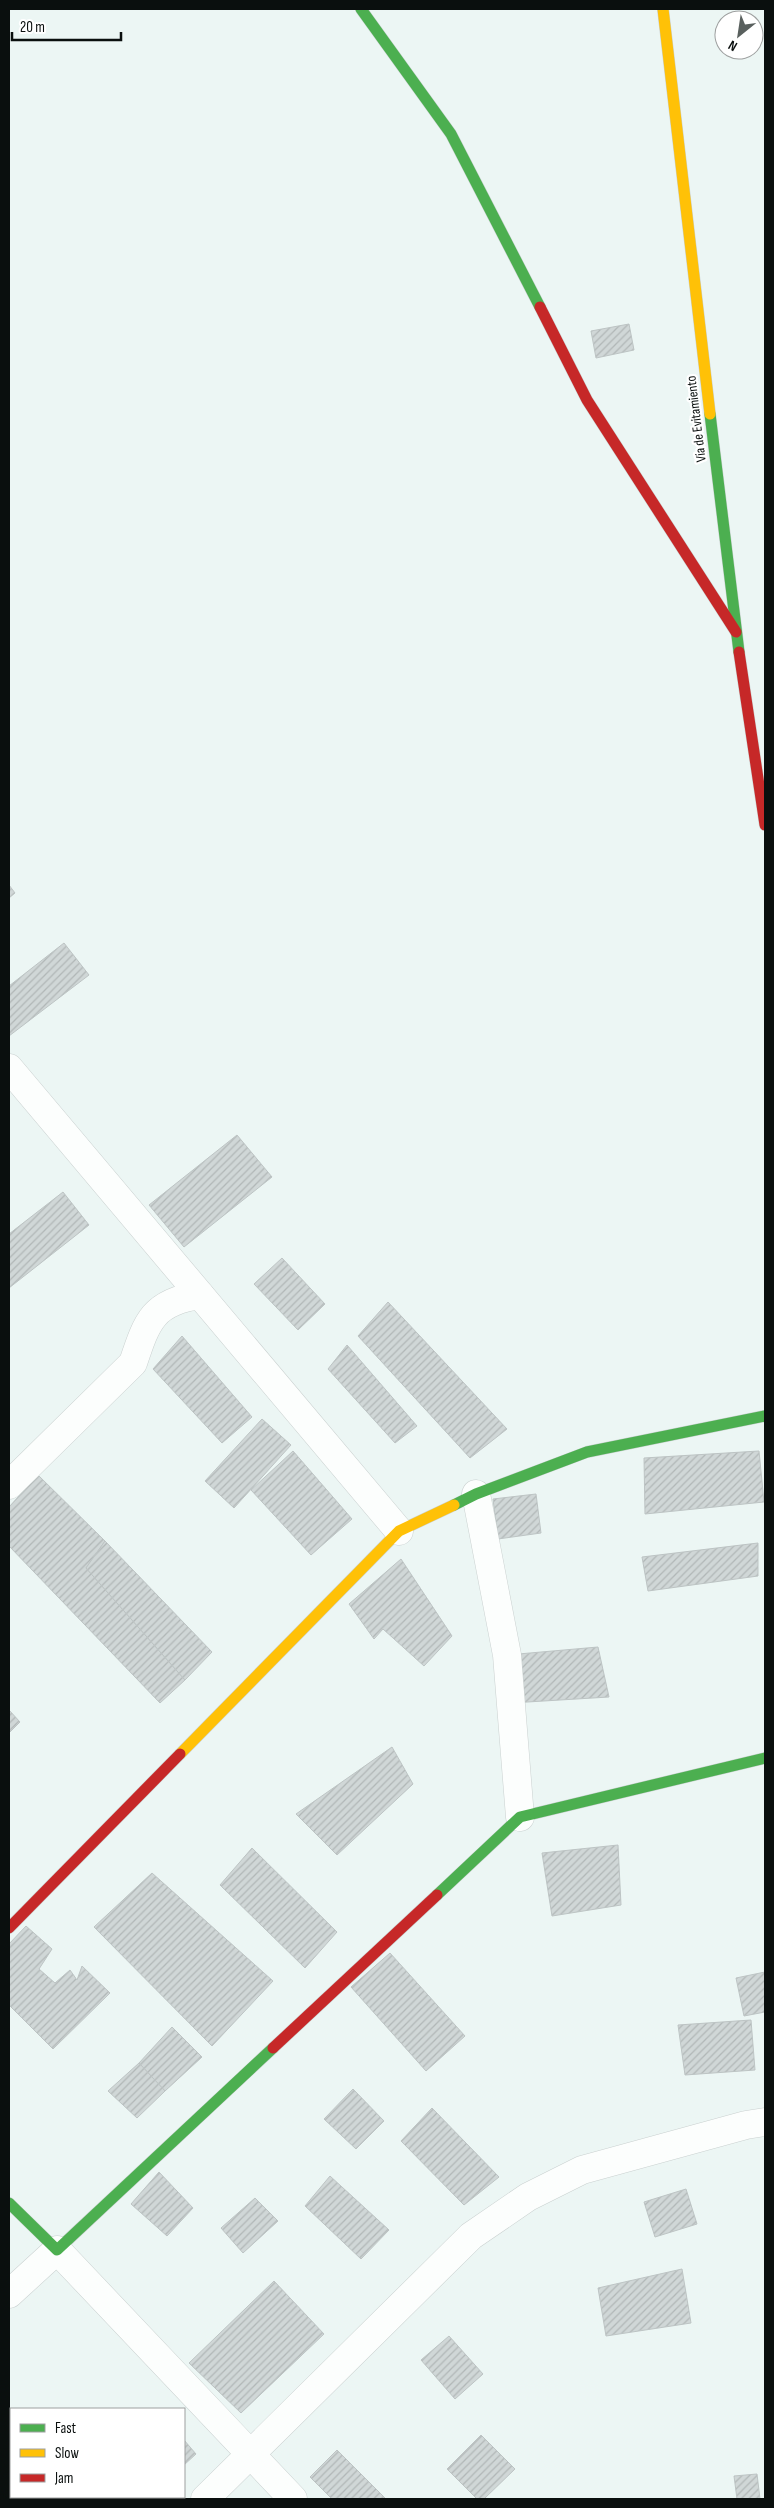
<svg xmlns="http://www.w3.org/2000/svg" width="774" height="2508" font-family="'Sofia Sans Condensed',sans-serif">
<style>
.building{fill:url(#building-hatch);stroke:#bdc4c4}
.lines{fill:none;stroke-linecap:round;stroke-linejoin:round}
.street-casing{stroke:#cad1d0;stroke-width:29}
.fast-casing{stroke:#cad1d0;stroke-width:12}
.slow-casing{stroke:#cad1d0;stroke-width:12}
.jam-casing{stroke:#cad1d0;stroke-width:12}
.street{stroke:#fcfefd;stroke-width:28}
.fast{stroke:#4caf50;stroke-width:11}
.slow{stroke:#ffc107;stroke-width:11}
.jam{stroke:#c62828;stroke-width:11}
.labels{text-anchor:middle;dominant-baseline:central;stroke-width:4.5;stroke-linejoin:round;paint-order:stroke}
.street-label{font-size:14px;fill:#0a0f0e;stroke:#fff}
</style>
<defs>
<pattern id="building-hatch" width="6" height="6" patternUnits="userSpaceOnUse" patternTransform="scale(1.25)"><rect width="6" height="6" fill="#d0d7d7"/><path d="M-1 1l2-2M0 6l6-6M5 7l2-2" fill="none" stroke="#b1b7b7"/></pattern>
</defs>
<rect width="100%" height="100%" fill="#ecf6f4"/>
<g class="building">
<path d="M629 324 634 350 596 358 591 331Z"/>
<path d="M9 885 15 893 9 898Z"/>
<path d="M64 943 89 975 9 1036V986Z"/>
<path d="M237 1135 272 1177 184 1247 149 1205Z"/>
<path d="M63 1192 89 1225 9 1288V1234Z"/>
<path d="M282 1258 325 1304 298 1330 254 1284Z"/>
<path d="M388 1302 507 1429 470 1458 358 1336Z"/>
<path d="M182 1336 252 1417 222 1443 153 1369Z"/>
<path d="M347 1345 417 1426 395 1443 328 1369Z"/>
<path d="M262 1419 291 1445 234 1508 205 1481Z"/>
<path d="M293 1451 352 1519 311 1555 251 1490Z"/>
<path d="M759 1451 764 1502 645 1514 644 1458Z"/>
<path d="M38 1475 105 1541 86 1568 185 1680 160 1703 9 1546V1507Z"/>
<path d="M536 1494 541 1533 498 1539 493 1499Z"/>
<path d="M105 1541 212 1652 185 1680 86 1568Z"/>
<path d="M758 1543V1576L648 1591 642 1557Z"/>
<path d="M401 1559 452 1636 424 1666 383 1629 374 1639 349 1604Z"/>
<path d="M598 1647 609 1697 511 1703 507 1655Z"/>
<path d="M9 1710 20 1722 9 1733Z"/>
<path d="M392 1747 413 1784 337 1855 296 1814Z"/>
<path d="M618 1845 621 1905 552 1916 542 1853Z"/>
<path d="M252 1848 337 1932 305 1968 220 1885Z"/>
<path d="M152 1873 273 1981 212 2046 94 1927Z"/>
<path d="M26 1926 52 1949 39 1969 55 1983 70 1970 77 1980 82 1966 110 1993 53 2049 9 2005V1944Z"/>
<path d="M390 1953 465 2036 426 2071 351 1987Z"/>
<path d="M765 1972V2012L744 2016 736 1978Z"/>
<path d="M751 2020 755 2070 685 2075 678 2025Z"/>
<path d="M172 2027 202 2057 165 2091 139 2063Z"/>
<path d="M139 2063 165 2091 137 2118 108 2091Z"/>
<path d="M353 2089 384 2121 356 2149 324 2119Z"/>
<path d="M432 2108 499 2177 464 2205 401 2141Z"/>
<path d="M159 2172 193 2208 167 2236 131 2204Z"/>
<path d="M330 2176 389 2230 361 2259 305 2206Z"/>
<path d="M686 2189 697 2224 655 2237 644 2202Z"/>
<path d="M255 2198 278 2221 243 2253 221 2228Z"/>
<path d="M682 2269 691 2323 606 2336 598 2288Z"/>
<path d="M274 2281 324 2334 241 2413 189 2363Z"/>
<path d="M449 2336 483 2374 455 2399 421 2360Z"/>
<path d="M481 2435 515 2469 484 2499H477L447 2469Z"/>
<path d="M184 2440 196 2454 184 2465Z"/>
<path d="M337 2450 386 2499H332L310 2477Z"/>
<path d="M757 2474 760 2499H737L734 2476Z"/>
<path d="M81 2497H147L144 2499H78Z"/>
</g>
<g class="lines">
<defs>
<g id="street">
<path d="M9 1068 399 1531"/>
<path d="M9 1485 133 1363C147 1321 153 1302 200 1295"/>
<path d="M476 1494 507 1655 520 1817"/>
<path d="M9 2294 57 2250 293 2499"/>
<path d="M205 2499 471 2236 528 2197 582 2170 746 2125 765 2122"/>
</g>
<g id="fast">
<path d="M361 9 451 134 540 307"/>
<path d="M710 414 739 652"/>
<path d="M454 1505 476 1494 587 1452 765 1416"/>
<path d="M437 1895 520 1817 765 1758"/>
<path d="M9 2203 57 2250 273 2048"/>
</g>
<g id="slow">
<path d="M663 9 710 414"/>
<path d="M180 1754 399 1531 454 1505"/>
</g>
<g id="jam">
<path d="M540 307 587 400 736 632"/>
<path d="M739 652 765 825"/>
<path d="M9 1928 180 1754"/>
<path d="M273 2048 437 1895"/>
</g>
</defs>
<use href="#street" class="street-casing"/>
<use href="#fast" class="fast-casing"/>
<use href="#slow" class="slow-casing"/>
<use href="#jam" class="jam-casing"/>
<use href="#street" class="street"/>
<use href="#fast" class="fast"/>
<use href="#slow" class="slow"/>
<use href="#jam" class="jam"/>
</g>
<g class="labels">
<g class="street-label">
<text transform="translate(696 419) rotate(-97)">Vía de Evitamiento</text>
</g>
</g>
<rect width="774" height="2508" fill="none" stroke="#0a0f0e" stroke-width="20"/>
<rect x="10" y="2408" width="175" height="90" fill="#ffffff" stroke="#9d9f9f"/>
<rect x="20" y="2424" width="25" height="8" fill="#4caf50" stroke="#9d9f9f"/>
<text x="55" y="2433" font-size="15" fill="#0a0f0e">Fast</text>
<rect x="20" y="2449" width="25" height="8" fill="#ffc107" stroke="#9d9f9f"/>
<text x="55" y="2458" font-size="15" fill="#0a0f0e">Slow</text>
<rect x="20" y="2474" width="25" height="8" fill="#c62828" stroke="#9d9f9f"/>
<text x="55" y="2483" font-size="15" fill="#0a0f0e">Jam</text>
<g transform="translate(739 35) rotate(210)"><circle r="24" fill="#ffffff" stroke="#9d9f9f"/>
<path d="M0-4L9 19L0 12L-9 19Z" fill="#59605e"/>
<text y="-8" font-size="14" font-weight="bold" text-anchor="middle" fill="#0a0f0e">N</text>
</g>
<path d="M12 32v8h109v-8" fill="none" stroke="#0a0f0e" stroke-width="2.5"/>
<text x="20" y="32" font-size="15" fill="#0a0f0e" stroke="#ffffff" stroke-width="4" paint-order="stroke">20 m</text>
</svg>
